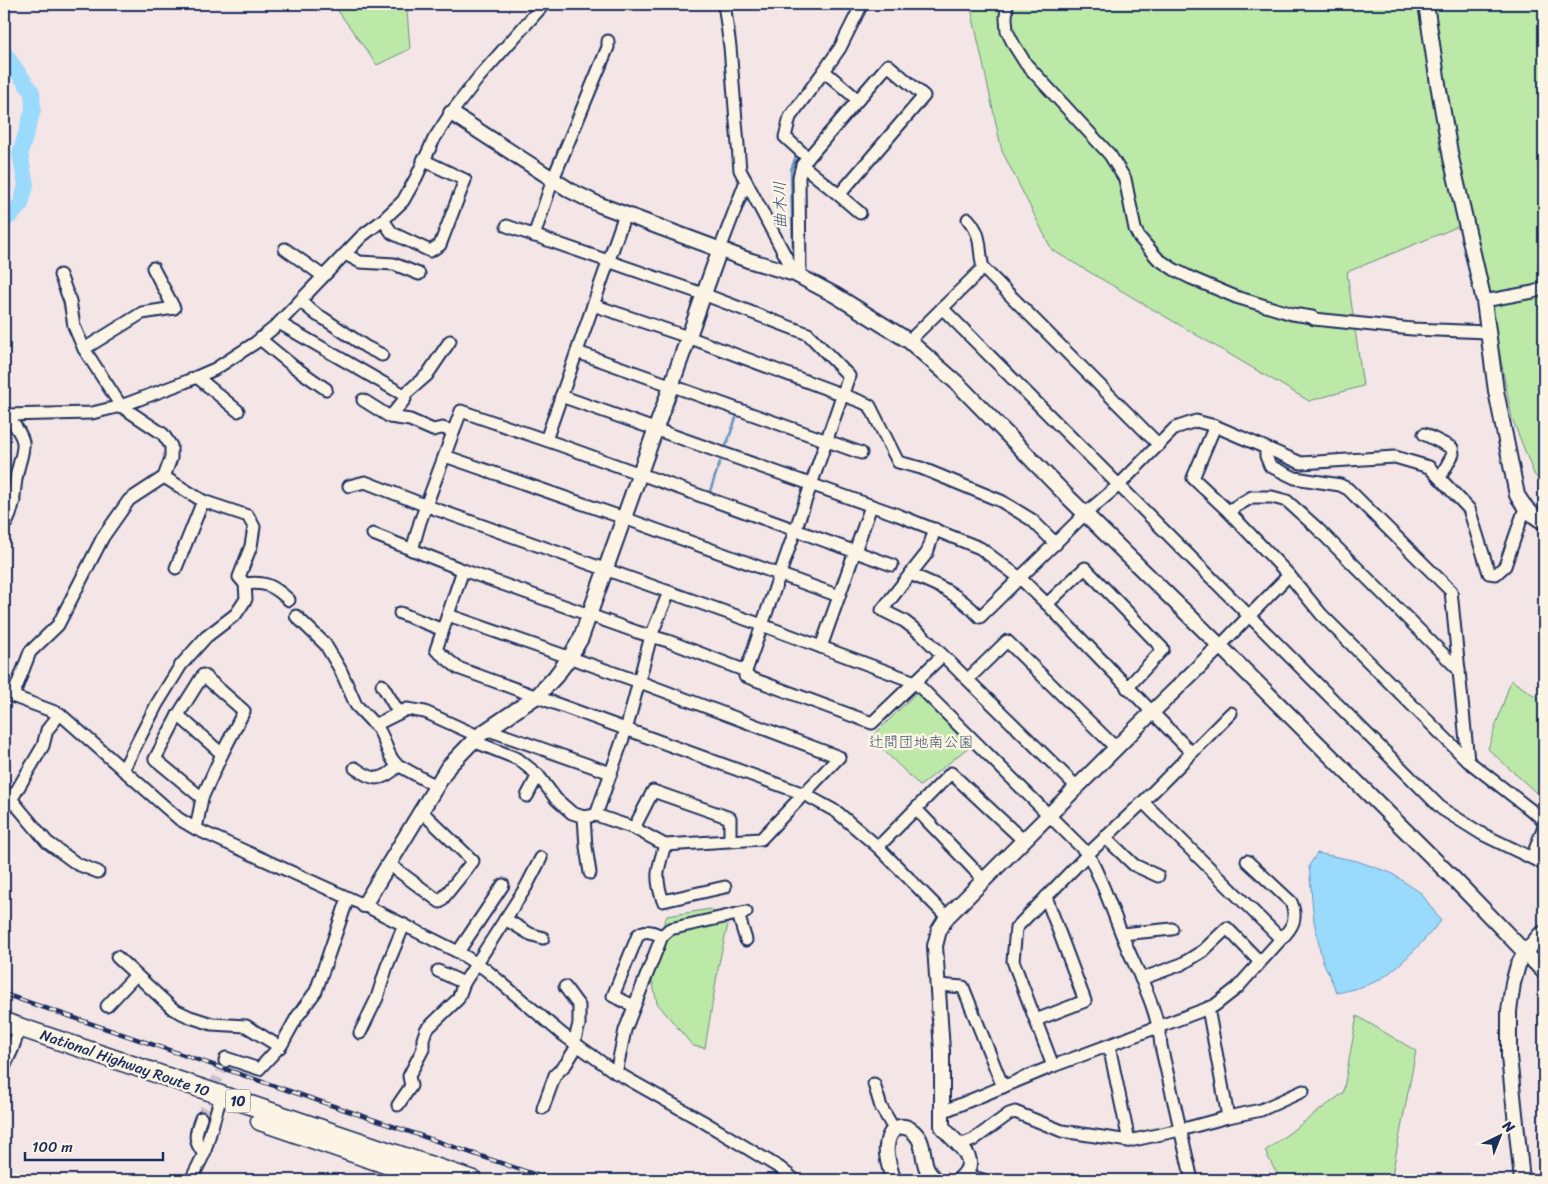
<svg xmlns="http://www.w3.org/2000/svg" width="1548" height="1184" font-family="Sriracha,'Klee One',sans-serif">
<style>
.green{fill:#bce9a7;stroke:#6c8c82}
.water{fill:#9adafc;stroke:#6796bd}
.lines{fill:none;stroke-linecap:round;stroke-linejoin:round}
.stream{stroke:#6796bd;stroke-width:2.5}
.river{stroke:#9adafc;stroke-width:16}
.minor-tunnel{stroke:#c9c1cb;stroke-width:11;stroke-dasharray:11 5.5;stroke-linecap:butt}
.minor-casing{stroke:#1b2f5e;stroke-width:15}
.tertiary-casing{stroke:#1b2f5e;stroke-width:18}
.trunk-casing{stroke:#1b2f5e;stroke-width:21}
.minor{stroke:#fcf5e5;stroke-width:11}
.tertiary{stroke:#fcf5e5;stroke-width:14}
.trunk{stroke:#fcf5e5;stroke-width:18}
.rail-casing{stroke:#1b2f5e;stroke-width:4.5}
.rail{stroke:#fcf5e5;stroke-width:2.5;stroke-dasharray:8;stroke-linecap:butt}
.labels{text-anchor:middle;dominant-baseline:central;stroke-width:5;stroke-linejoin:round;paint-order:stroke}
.shield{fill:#fcf5e5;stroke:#5e6a86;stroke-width:1}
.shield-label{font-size:14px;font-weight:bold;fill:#1b2f5e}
.park-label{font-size:15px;fill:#3b546d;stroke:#fcf5e5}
.street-label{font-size:15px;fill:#1b2f5e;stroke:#fcf5e5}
.water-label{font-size:16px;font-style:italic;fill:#34517e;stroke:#fcf5e5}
</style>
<rect width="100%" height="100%" fill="#f4e5e6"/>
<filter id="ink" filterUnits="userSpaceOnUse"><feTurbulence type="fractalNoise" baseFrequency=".02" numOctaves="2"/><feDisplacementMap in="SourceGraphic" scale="10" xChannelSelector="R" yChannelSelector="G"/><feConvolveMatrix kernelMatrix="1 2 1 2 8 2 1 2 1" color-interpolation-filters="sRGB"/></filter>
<g filter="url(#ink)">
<g class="green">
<path d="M333 4H402L407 10 410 49 377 65Z"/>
<path d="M970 4H1544V189L1538 192 1544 195V487L1534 474 1512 418 1474 220 1347 272 1363 386 1309 401 1052 250 1002 151Z"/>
<path d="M1511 680 1544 702V800L1488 749Z"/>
<path d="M916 693 970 746 920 786 871 738Z"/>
<path d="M711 909 728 924 719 963 705 1048 693 1046 657 1003 648 961 667 916Z"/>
<path d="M1357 1016 1416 1051 1391 1180H1280L1265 1151 1343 1093Z"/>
</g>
<path class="water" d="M1317 853 1357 861 1391 873 1421 893 1441 921C1424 940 1406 961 1385 976 1373 985 1351 990 1337 993L1322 959 1314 921 1309 866Z"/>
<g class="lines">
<g class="stream">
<path d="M793 255 791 170 796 156"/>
<path d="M726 446 737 415"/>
<path d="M709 494 720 462"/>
</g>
<path class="river" d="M4 53 32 92 33 110 20 154 26 185 21 204 11 215 4 220"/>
<path class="minor-tunnel" d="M201 1118 225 1061"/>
<defs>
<g id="minor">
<path d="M722 4 725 10 730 47 740 170 795 274"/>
<path d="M1007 4 1006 18 1007 31 1014 45 1026 64 1110 155 1125 179 1135 229 1139 237 1158 259 1175 270 1191 278 1236 297 1292 314 1312 317 1314 319 1412 329 1488 332"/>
<path d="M824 71 840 48 862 4"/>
<path d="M808 158 785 137 790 117 824 71 858 100"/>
<path d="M839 195 860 213"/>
<path d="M968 219C983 236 978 247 983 268"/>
<path d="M383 220 392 233 430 251 440 245 465 180 423 160"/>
<path d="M507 226 703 294 808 334 849 376 746 671"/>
<path d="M534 236 553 179 608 47V41"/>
<path d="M285 249 323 276"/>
<path d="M720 249 746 181"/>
<path d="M345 254 360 262 394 264 419 274"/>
<path d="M60 275 70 301 74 326 84 349"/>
<path d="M800 276 799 177 802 165 888 65 924 96 839 195 802 165"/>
<path d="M300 301 317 315 323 318 366 347 382 355"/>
<path d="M1484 301 1533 292 1544 288"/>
<path d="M593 305 688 337 862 402 870 406 898 462 921 468 1001 501 1032 520 1056 544"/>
<path d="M942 308 1442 809 1482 834 1544 864"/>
<path d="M279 323 404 395 405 399 390 417"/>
<path d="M260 339 293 366 326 389"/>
<path d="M909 341 983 268 1159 445"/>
<path d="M577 352 861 453"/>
<path d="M197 377 238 411"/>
<path d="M404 395 427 375 450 341"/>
<path d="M561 396 898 515 980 548 1020 578 1047 604 1191 752"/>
<path d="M363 400 390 417 410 420 433 430 442 428 454 431"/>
<path d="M4 415 92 413 121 406 185 382 215 369 255 343 275 327 362 236 383 220 403 201 416 178 434 139 451 113 479 77 544 4"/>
<path d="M1215 426 1193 478 1228 511 1289 575 1321 614 1468 761 1540 817 1544 822V826L1532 858"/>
<path d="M1424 434 1452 448 1453 454 1440 478"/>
<path d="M546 440 625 214"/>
<path d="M1266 449V456L1270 466 1295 478 1340 485 1348 489 1451 591 1468 761"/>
<path d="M445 456 624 518 839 596"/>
<path d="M349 486 365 482 427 506 762 625 915 682 1088 854C1102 880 1111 907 1122 935 1136 971 1158 1006 1161 1046L1192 1180"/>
<path d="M4 492 14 501"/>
<path d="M1228 511 1252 497H1272L1287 501 1317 528 1459 670"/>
<path d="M4 523 7 522C16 504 13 488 18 469 20 460 24 451 23 442 21 432 13 423 7 415"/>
<path d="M935 529 927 553 882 610 904 621 921 634 1077 787"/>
<path d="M373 534 463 570 637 632 668 641 746 671 745 676 872 723 942 656"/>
<path d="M412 550 420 522 461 411 560 445 892 565"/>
<path d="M176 568 203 501"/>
<path d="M463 570 436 650 458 668 804 794 837 812 878 847 947 917"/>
<path d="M910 574C940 586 957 593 980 617L1086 513 1119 485 1175 428 1196 421 1215 426 1301 463 1395 457 1429 467 1469 509 1489 573 1496 574 1505 566 1525 508"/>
<path d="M245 584C265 581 274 586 289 600"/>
<path d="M1047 604 1085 568 1163 649 1127 688"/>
<path d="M400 613 443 630"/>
<path d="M448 615 640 682 839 757 761 839 665 845 634 828 596 815 584 817 572 813 556 799 538 775 518 759 473 741"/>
<path d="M296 616 325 644 340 669 356 705 375 725 407 709 425 712 478 736"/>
<path d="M1220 646 1289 575"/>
<path d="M821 647 871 506"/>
<path d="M968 679 1007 641 1116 748"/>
<path d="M382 685 399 713"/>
<path d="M4 693 60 714 179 819 196 829 364 905 458 952 485 969 562 1034 612 1070 704 1122 780 1168 795 1180"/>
<path d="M13 696 30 652 58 625 103 537 129 500 164 477 171 458V446L163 434 121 406 84 349 142 313 174 308 153 268"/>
<path d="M178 715 222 754"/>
<path d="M375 725C386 736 385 753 396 764L436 786"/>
<path d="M486 729 611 773"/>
<path d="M355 768C373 781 382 782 398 766"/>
<path d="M123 770 157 704 181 665 206 637 236 614 246 599 245 584 239 577 251 546 254 527 248 516 203 501 164 477"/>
<path d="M527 796 538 775"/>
<path d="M12 800 47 842 77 864 98 872"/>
<path d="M916 809 984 880"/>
<path d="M4 812 43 746 47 730 60 714"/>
<path d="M596 815 626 730 651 636 669 592"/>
<path d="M584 817 586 847 590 873"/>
<path d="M634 828 653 791 730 818V840"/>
<path d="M196 829 202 798 222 754 244 711 203 675 178 715 155 759 202 798"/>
<path d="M1105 837 1134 865 1158 876"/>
<path d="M665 845C658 869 654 876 663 901L725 887"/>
<path d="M878 847 951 773 1024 841"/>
<path d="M1247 861 1291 902C1298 918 1293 927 1281 939"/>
<path d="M389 864 440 902 473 861 421 811"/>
<path d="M738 914 746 940"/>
<path d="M505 919 530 934 543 938"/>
<path d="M1122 934 1172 929"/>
<path d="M458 952 503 885"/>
<path d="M117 957 173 1009 190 1017 212 1024 246 1026 280 1047"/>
<path d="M438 971 464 983 526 887 541 858"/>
<path d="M1141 979 1182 964 1203 951 1227 928 1260 962"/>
<path d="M938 985 963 987 1003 1087"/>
<path d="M565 987 579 1006V1024L574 1043"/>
<path d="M107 1006 136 975"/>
<path d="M634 1006 613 996 638 935C645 929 653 932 662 936"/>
<path d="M1036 1020 1085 1001 1046 897"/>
<path d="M360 1033 377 998 387 966 404 925"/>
<path d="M1109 1046 1129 1141"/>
<path d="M225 1061 226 1058 259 1069 282 1044 297 1017 316 991 348 898"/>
<path d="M1053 1066 1013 961 1016 928 1088 854 1143 802 1231 713"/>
<path d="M4 1067 12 1050 20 1027"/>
<path d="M616 1073 625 1030 662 936 670 929 746 912"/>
<path d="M874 1084 881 1107 894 1129"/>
<path d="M398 1105 411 1086 409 1076 423 1049V1039L426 1030 458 999 464 983"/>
<path d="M543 1108 555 1075 566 1064 577 1046"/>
<path d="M942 1112 1053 1066 1214 1006 1237 988 1281 939 1143 802"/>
<path d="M1228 1117 1261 1110 1303 1091"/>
<path d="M201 1118C195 1134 193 1141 204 1154"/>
<path d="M960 1145 973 1140 1009 1114 1015 1112 1062 1131 1129 1141 1180 1130 1228 1117 1208 1008"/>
<path d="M966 1175 983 1180"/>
<path d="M191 1180 204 1154 221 1096"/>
</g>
<g id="tertiary">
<path d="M1426 4 1438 84 1451 158 1484 301 1496 391 1517 495C1524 507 1531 515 1544 522"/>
<path d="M451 113 571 191 600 205 748 260 795 274 835 295 909 341 957 383 1069 498 1220 646 1453 878 1544 972"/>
<path d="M364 905 448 767 478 736 537 696 555 677 570 657 581 638 720 249"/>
<path d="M893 1180C891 1170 885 1156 887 1146 889 1125 906 1120 918 1137 925 1147 922 1161 928 1171 929 1174 933 1177 935 1180"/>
<path d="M959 1180C985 1158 954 1144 942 1126V1051L935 946 939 930 947 917 1134 730 1220 646"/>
<path d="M1522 1180 1509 1057V1011L1513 983 1518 965 1525 953 1540 935 1544 933"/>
</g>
<g id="trunk">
<path d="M4 1022 473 1180"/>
<path d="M260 1121 432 1180"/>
</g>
</defs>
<use href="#minor" class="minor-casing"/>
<use href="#tertiary" class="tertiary-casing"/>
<use href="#trunk" class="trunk-casing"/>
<use href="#minor" class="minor"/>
<use href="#tertiary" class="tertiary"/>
<use href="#trunk" class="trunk"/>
<defs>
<path id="rail" d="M4 994 551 1180"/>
</defs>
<use href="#rail" class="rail-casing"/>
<use href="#rail" class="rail"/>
</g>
</g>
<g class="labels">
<rect class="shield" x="225.5" y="1089.5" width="25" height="23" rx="4"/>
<g class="shield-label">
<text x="238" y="1101">10</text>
</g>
<g class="park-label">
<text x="921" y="742">辻間団地南公園</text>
</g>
<g class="street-label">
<text transform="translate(125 1063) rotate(19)">National Highway Route 10</text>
</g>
<g class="water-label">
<text transform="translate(780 205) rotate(-91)">曲木川</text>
</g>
</g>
<rect width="1548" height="1184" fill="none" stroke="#fcf5e5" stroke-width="20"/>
<rect x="10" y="10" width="1528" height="1164" fill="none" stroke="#1b2f5e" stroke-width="2" filter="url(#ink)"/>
<g transform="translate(1500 1136) rotate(43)" stroke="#fcf5e5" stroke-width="4" paint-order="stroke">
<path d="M0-4L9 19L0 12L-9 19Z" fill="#1b2f5e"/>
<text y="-8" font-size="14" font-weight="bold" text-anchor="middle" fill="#1b2f5e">N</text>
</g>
<path d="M25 1152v8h138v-8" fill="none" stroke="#1b2f5e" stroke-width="2.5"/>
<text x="32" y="1152" font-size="15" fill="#1b2f5e" stroke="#fcf5e5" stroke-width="4" paint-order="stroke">100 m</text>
</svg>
